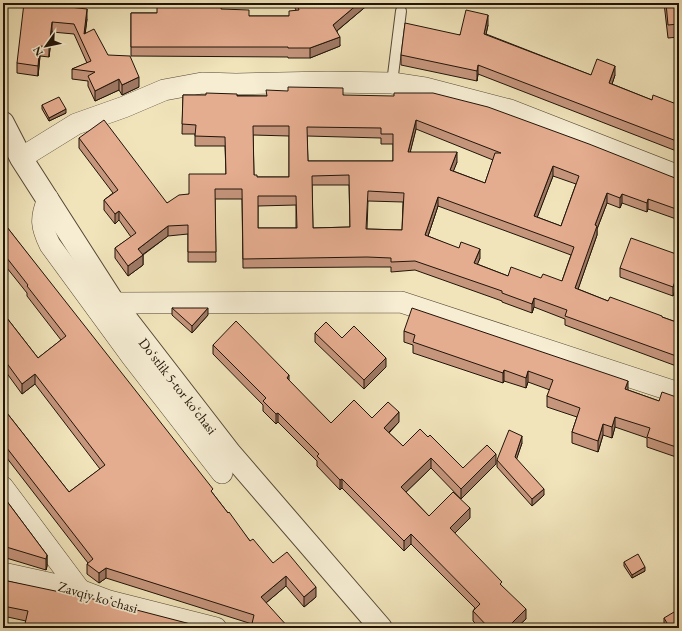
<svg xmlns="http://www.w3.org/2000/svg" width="682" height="631" font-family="'EB Garamond',serif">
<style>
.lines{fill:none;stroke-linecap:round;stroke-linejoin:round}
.service-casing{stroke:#544835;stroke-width:12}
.minor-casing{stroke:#544835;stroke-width:22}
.tertiary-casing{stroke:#544835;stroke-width:24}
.service{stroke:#f6edd3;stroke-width:10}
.minor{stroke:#f6edd3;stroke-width:21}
.tertiary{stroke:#f6edd3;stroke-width:22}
.wall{fill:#c5957c;stroke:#201408;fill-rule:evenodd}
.shaded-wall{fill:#a07965;stroke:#201408}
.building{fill:#e5ad90;stroke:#201408;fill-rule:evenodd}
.labels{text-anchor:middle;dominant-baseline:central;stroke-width:3.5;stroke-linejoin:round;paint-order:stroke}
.street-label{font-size:14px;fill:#201408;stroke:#f6edd3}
</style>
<rect width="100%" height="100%" fill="#f1e4bb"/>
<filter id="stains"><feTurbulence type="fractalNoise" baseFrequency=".005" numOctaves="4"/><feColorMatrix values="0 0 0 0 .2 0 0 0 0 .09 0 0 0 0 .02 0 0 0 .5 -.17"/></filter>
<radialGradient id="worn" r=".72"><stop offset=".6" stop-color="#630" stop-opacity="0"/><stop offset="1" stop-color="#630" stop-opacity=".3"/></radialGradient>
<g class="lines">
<defs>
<path id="service" d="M392 83 401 11"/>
<g id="minor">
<path d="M21 158 76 124 124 107 164 90 202 83 236 84 328 82 392 83 425 88 510 110 679 176"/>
<path d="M48 199C40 218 41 227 50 245L132 357 222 473"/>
<path d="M114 303 401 302 679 393"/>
<path d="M3 487 80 590"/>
<path d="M3 573 80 590 109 601 216 628"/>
</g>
<path id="tertiary" d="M3 123 21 158 114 303 230 453 381 628"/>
</defs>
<use href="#service" class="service-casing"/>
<use href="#minor" class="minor-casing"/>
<use href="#tertiary" class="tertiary-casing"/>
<use href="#service" class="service"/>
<use href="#minor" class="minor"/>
<use href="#tertiary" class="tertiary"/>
</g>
<g class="wall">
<path d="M295 3H370L337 31 340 46 310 58H288V57L131 56V13H157L221 9 249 16H289L296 10 295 8Z"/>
<path d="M664 3H679V37L668 38Z"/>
<path d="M54 5 87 19 85 33 108 55 139 87 122 95 119 90 95 101 88 86V81L72 79V69L87 63 74 34 52 32 49 57 40 56 38 76 17 73V63Z"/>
<path d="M488 25 486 34 591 75H615L612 84 652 100 679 105V152L478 74 477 81 401 65V55Z"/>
<path d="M183 95 267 96 343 95 675 178H679V220L648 209 647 212 622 203 620 208 607 203 597 229V235L578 289 608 301 662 317 679 323V367L565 325V319L534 307 532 313 502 302V301L415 270 391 272V267H367L243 268 242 199H215L216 262H188V234L168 236 143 255V265L128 276 115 258V248L131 237 119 220 115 224 104 210V200L113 193 79 148V138L167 203 189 194 226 174 225 146H195V134H182ZM416 129 493 160 485 183 453 171 457 162 410 152ZM253 135 289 136V177H257L254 175ZM307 136 381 138V144H393V161H308ZM553 176 576 184 561 226 537 217ZM312 185H349L350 227 313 228ZM368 201 403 202 402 230 367 229ZM296 205V228H258V206ZM438 206 571 255 562 281 508 276 477 264 480 258 428 236Z"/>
<path d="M42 105 66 113 49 121 42 109Z"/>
<path d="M3 222 228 513 250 541 273 563 316 597 304 607 286 586 266 603 252 624 106 578 99 583 87 574V564L88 563 3 453V408L69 492 100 469 35 384 22 394 3 368V313L38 358 61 340 27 296V293L3 263Z"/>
<path d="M679 255V279L673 296 620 277V268Z"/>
<path d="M172 308 208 315 192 333 172 315Z"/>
<path d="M404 331 628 390 659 401 679 398V458L647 447V438L615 427 612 438 603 435 598 452 572 443V432L577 417 547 407V396L550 390 528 382 526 388 504 381 503 383 413 353V345L404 342Z"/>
<path d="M315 333 342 338 386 367 364 389 315 342Z"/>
<path d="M213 345 289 381 331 423 372 418 399 422 389 433 403 446 428 437 463 468 496 464 461 499 431 468 406 492 429 516 470 518 454 533 502 586 526 619 516 628H480L473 621V611L475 608 411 544 404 551 342 488 340 490 317 466V461L278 422 276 424 263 411V405L213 354Z"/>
<path d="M522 443 516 459 544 495 532 506 497 467V460Z"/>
<path d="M3 496 47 555V566L46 570 3 557Z"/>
<path d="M624 562 645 571 632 578 624 566Z"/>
<path d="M3 580 206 628 26 621 3 616Z"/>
<path d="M664 618 679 628H664Z"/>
</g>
<g class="shaded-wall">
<path d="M359 3H370L333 34V25Z"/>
<path d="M87 9V19L84 44V34Z"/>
<path d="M488 15V25L484 43V34Z"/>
<path d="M52 22V32L49 57V47Z"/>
<path d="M340 37V46L310 58V48Z"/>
<path d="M40 46V56L38 76V66Z"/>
<path d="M478 65V74L477 81V71Z"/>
<path d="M615 66V75L609 93V83Z"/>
<path d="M139 77V87L122 95V85Z"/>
<path d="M119 79V90L95 101V91Z"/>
<path d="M66 109V113L49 121V118Z"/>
<path d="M416 120V129L408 161V152Z"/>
<path d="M457 152V162L450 180V170Z"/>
<path d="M553 166V176L534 226V216Z"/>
<path d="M607 193V203L597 229V235L575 298V288L595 225Z"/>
<path d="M622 194V203L620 208V198Z"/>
<path d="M438 197V206L425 245V235Z"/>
<path d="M648 199V209L647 212V203Z"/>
<path d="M119 211V220L115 224V214Z"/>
<path d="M168 226V236L138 258V249Z"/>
<path d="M480 249V258L474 273V263Z"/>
<path d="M143 255V265L128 276V266Z"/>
<path d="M679 269V279L673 296V287Z"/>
<path d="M534 298V307L532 313V304Z"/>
<path d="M208 308V315L192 333V326Z"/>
<path d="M386 358V367L364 389V380Z"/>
<path d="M504 370V381L503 383V373Z"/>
<path d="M528 371V382L526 388V378Z"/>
<path d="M35 374V384L22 394V384Z"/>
<path d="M289 375V385L287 378Z"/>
<path d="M628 381V391L625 389Z"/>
<path d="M399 412V422L384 437V428Z"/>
<path d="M278 413V422L276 424V414Z"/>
<path d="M615 417V427L612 438V427Z"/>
<path d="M603 424V435L598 452V441Z"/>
<path d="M522 436V443L515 464V457Z"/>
<path d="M496 454V464L461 499V489Z"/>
<path d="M431 458V468L401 497V487Z"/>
<path d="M342 479V488L340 490V480Z"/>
<path d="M544 489V495L532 506V499Z"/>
<path d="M470 508V518L450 538V528Z"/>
<path d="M411 534V544L404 551V541Z"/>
<path d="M47 555V566L46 570V559Z"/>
<path d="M645 567V571L632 578V575Z"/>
<path d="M106 568V578L99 583V573Z"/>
<path d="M286 576V586L261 607V597Z"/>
<path d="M316 587V597L304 607V597Z"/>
<path d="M526 609V619L516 628H507Z"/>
</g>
<g class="building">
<path d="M24 3H53L52 5 87 9 84 34 94 29 108 55 130 56 139 77 122 85 119 79 95 91 88 76 95 72 72 69 91 61 74 24 52 22 49 47 40 46 38 66 17 63Z"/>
<path d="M157 3H221V9L249 10V16H289V11L299 10 297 3H359L333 25 340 37 310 48H288V47H131V13H157Z"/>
<path d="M666 3H679V24L668 25Z"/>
<path d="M466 10 488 15 484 34 591 75 597 59 615 66 609 83 652 100 653 95 679 105V142L478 65 477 71 401 55 405 23 460 35Z"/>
<path d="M288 87 343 88V95L394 96V93H433L488 107 589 144 675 178H679V210L648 199 647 203 622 194 620 198 607 193 595 225 597 226 575 288 608 301 610 297 662 316V317L679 323V357L565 316 567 310 534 298 532 304 502 293V291L415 261 391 262V258L367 257 243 259 242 189H215L216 252H188V225L168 226 138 249 143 255 128 266 115 248 136 233 119 211 115 214 104 200 118 190 79 138 104 120 167 203 179 195 189 194V174H226L225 137 195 136 196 125 182 124 183 95H206V93L237 94V96H267L266 90 288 91ZM416 120 501 153H495L485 183 450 170 457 152H408ZM253 126H289V177H257V175H254ZM307 127 381 128V134H393V161H308ZM553 166 579 176 561 226 534 216ZM349 175 350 227 313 228 312 176ZM368 191 404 193 402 230 366 229ZM258 196H296L297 228H258ZM438 197 574 247 562 281 543 274 541 278 511 267 508 276 474 263 480 249 461 242 459 248 425 235Z"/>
<path d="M59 97 66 109 49 118 42 105Z"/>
<path d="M3 222 213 489 211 491 228 513 229 512 250 541 253 539 273 563 287 552 316 587 304 597 286 576 261 597 289 628H251L254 615 106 568 99 573 87 564 93 559 3 443V408L69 492 105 465 35 374 22 384 3 358V313L38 358 66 336 27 286 28 285 3 253Z"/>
<path d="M631 238 679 255V270L673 287 620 268Z"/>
<path d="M172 308H208L192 326Z"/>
<path d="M412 308 628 381 625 389 659 401 662 392 679 398V448L647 437 650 428 615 417 612 427 603 424 598 441 572 432 580 408 547 396 553 380 528 371 526 378 504 370 503 373 413 342 415 335 404 331Z"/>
<path d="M236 321 289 375 287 378 331 423 354 400 372 418 388 402 399 412 384 428 403 446 420 429 428 437 430 435 463 468 487 445 496 454 461 489 431 458 401 487 429 516 453 492 470 508 450 528 502 582 500 584 526 609 507 628H489L473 611 480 604 411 534 404 541 342 479 340 480 317 456 319 454 278 413 276 414 263 401 266 398 213 345Z"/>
<path d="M326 322 342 338 354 326 386 358 364 380 315 333Z"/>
<path d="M509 430 522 436 515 457 544 489 532 499 497 460Z"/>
<path d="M3 496 47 555 46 559 3 546Z"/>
<path d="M638 554 645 567 632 575 624 562Z"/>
<path d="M3 580 98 600 206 628H24L28 611 3 606Z"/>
<path d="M679 609V628H670L664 618Z"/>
<path d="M225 626 234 628H222Z"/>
</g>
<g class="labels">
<g class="street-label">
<text transform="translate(178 386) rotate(52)">Doʻstlik 5-tor koʻchasi</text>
<text transform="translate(98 597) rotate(16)">Zavqiy koʻchasi</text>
</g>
</g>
<rect width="682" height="631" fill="none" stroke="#f1e4bb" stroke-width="16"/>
<rect x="4" y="4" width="674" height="623" fill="none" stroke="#201408" stroke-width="2"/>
<rect x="8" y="8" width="666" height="615" fill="none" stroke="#201408"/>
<g transform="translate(46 46) rotate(237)" stroke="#f6edd3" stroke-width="3" paint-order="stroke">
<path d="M0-3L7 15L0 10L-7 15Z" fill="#201408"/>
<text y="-6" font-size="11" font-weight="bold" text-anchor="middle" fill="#201408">N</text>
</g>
<rect width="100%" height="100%" filter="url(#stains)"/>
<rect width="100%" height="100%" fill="url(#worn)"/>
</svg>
